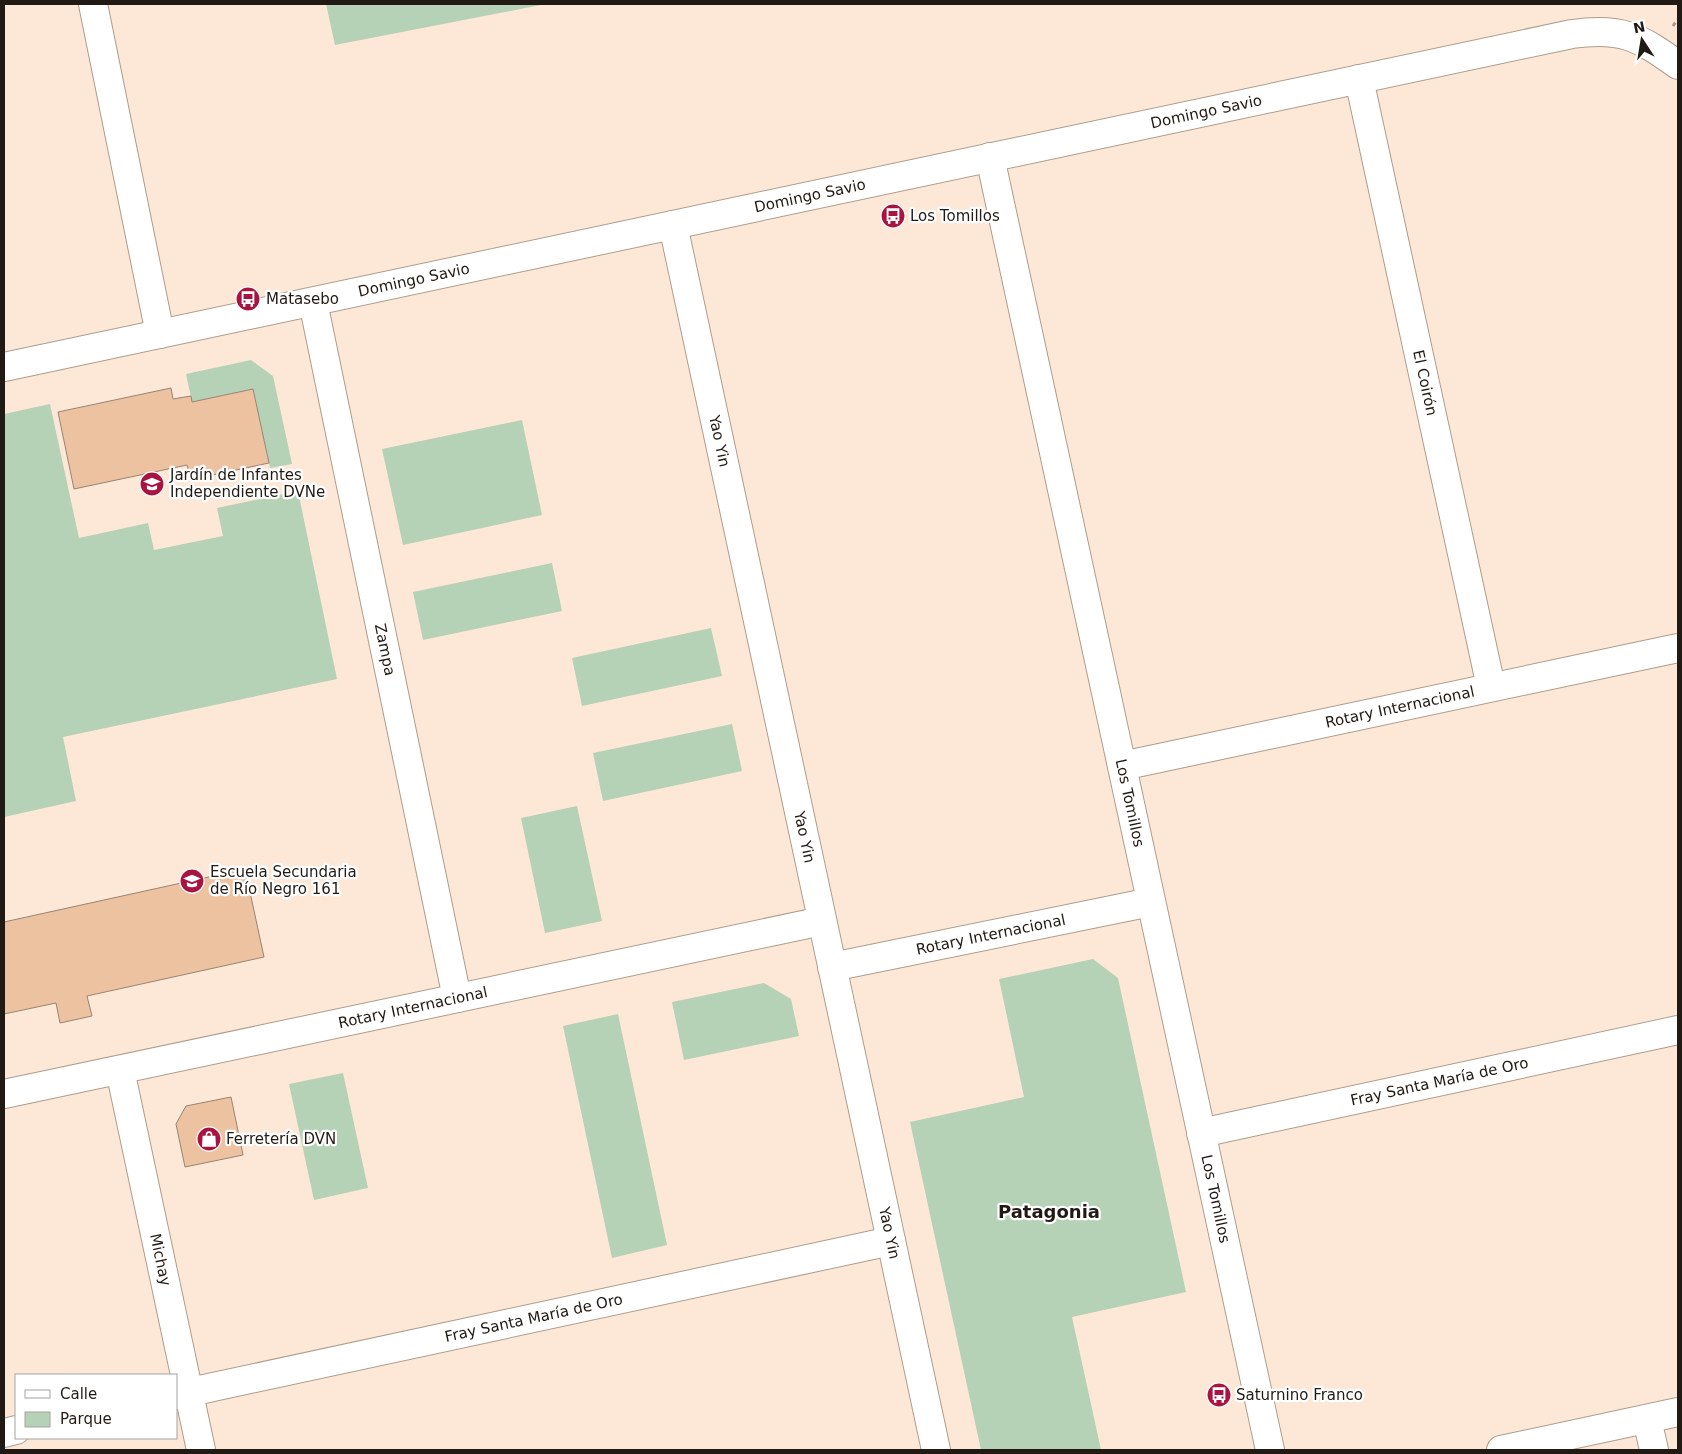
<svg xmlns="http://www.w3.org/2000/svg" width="1682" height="1454" font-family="'DejaVu Sans',sans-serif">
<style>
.green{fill:#b5d1b6}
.building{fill:#edc2a1;stroke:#978475}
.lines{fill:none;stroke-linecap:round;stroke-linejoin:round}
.street-casing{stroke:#af9c8c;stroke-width:30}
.secondary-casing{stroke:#af9c8c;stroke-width:30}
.path{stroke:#a7988b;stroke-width:3;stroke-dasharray:4 4;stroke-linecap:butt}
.street{stroke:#fff;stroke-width:28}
.secondary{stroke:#fff;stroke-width:28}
.labels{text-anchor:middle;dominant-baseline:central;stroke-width:4.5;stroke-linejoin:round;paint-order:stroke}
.street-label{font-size:15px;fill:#211a14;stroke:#fff}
.poi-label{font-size:15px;fill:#211a14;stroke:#fff;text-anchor:start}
.quarter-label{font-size:18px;font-weight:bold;fill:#211a14;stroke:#fff}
</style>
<rect width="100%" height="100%" fill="#fde8d7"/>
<g class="green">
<path d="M326 4H546L335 45Z"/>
<path d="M251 360 273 376 292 464 270 468 253 389 192 402 186 374Z"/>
<path d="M50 404 79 538 148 523 154 550 223 536 217 508 298 491 337 679 63 737 76 801 4 817V414Z"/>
<path d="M522 420 542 515 403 545 382 449Z"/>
<path d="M552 563 562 611 423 640 413 592Z"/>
<path d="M711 628 722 676 582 706 572 658Z"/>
<path d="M732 724 742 771 603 801 593 753Z"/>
<path d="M577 806 602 921 545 933 521 818Z"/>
<path d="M1093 959 1118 978 1186 1292 1072 1317 1101 1450H981L910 1122 1024 1097 999 979Z"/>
<path d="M764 983 791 999 799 1036 684 1060 672 1002Z"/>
<path d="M618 1014 667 1245 612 1258 563 1026Z"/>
<path d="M343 1073 368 1188 314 1200 289 1084Z"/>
</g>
<g class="building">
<path d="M171 388 173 399 191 396 192 402 253 389 269 463 208 476 206 469 189 472 187 465 74 489 58 412Z"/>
<path d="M245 869 264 957 87 996 92 1016 60 1023 56 1003 4 1014V922Z"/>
<path d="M231 1097 243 1155 185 1167 176 1124 186 1106Z"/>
</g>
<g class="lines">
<defs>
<g id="street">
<path d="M93 4 160 334"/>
<path id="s1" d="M1359 79 1491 687"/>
<path id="s2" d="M673 225 936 1450"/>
<path id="s3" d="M313 302 457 998"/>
<path id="s4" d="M1122 766 1678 648"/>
<path id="s5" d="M832 967 1151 902"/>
<path id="s6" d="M120 1070 201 1450"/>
<path id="s7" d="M4 1094 822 921"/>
<path id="s8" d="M1201 1133 1678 1030"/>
<path id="s9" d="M176 1395 891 1241"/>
<path d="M1647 1419 1654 1450"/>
<path d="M4 1433 16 1430"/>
</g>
<g id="secondary">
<path id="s10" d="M990 157 1270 1450"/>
<path id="s11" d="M4 367 1572 34C1622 27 1639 37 1678 65"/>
<path d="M1501 1450 1678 1412"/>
</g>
</defs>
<use href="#street" class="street-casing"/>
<use href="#secondary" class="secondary-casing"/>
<path class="path" d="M1673 26 1678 19"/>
<use href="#street" class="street"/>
<use href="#secondary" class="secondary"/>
</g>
<defs>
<symbol id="bus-disc" viewBox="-11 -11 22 22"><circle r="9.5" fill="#a9133f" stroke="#fff"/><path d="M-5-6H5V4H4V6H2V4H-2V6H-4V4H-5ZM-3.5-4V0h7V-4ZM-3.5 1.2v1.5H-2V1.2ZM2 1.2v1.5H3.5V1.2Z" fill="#fff"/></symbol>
<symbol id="school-disc" viewBox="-11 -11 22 22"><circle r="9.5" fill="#a9133f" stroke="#fff"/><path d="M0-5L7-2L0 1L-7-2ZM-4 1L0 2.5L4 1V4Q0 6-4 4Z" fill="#fff"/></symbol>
<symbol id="shop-disc" viewBox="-11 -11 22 22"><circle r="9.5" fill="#a9133f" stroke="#fff"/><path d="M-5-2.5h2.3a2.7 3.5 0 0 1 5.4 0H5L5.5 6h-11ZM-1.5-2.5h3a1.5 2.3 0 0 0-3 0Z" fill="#fff"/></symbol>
</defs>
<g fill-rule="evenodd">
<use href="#bus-disc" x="879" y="202" width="28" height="28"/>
<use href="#bus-disc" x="234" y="285" width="28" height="28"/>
<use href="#school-disc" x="138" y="470" width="28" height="28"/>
<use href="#school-disc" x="178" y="867" width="28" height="28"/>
<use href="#shop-disc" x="195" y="1125" width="28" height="28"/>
<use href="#bus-disc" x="1205" y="1381" width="28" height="28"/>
</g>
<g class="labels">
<g class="street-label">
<text stroke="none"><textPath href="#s11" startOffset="1229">Domingo Savio</textPath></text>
<text stroke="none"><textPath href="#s11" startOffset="824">Domingo Savio</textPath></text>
<text stroke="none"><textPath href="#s11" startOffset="419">Domingo Savio</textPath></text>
<text stroke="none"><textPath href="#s1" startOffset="311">El Coirón</textPath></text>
<text stroke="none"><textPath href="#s2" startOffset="221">Yao Yin</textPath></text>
<text stroke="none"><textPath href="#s3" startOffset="355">Zampa</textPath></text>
<text stroke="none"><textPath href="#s4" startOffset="284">Rotary Internacional</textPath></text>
<text stroke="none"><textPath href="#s10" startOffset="661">Los Tomillos</textPath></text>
<text stroke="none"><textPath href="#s2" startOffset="626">Yao Yin</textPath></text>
<text stroke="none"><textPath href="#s5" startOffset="162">Rotary Internacional</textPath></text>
<text stroke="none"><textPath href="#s7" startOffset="418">Rotary Internacional</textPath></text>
<text stroke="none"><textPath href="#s8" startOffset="244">Fray Santa María de Oro</textPath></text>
<text stroke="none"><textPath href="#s10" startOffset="1066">Los Tomillos</textPath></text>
<text stroke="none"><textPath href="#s2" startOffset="1031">Yao Yin</textPath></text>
<text stroke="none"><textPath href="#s6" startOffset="194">Michay</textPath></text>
<text stroke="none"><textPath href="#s9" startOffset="366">Fray Santa María de Oro</textPath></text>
</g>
<g class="poi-label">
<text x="910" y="216">Los Tomillos</text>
<text x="266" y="299">Matasebo</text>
<text x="170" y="475">Jardín de Infantes<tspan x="170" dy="17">Independiente DVNe</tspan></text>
<text x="210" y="872">Escuela Secundaria<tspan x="210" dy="17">de Río Negro 161</tspan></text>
<text x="226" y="1139">Ferretería DVN</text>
<text x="1236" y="1395">Saturnino Franco</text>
</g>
<g class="quarter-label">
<text x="1049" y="1211">Patagonia</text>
</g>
</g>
<rect width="1682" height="1454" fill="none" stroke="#211a14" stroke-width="10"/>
<rect x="15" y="1374" width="162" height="65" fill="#ffffff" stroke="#a6a3a1"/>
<rect x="25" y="1390" width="25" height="8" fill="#ffffff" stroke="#a6a3a1"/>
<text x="60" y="1399" font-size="15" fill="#211a14">Calle</text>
<rect x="25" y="1412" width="25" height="15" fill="#b5d1b6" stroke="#a6a3a1"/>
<text x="60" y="1424" font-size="15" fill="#211a14">Parque</text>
<g transform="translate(1642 40) rotate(348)" stroke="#ffffff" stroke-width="4" paint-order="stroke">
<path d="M0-4L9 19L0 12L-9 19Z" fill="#211a14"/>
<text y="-8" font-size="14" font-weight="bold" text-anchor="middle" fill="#211a14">N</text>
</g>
</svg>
